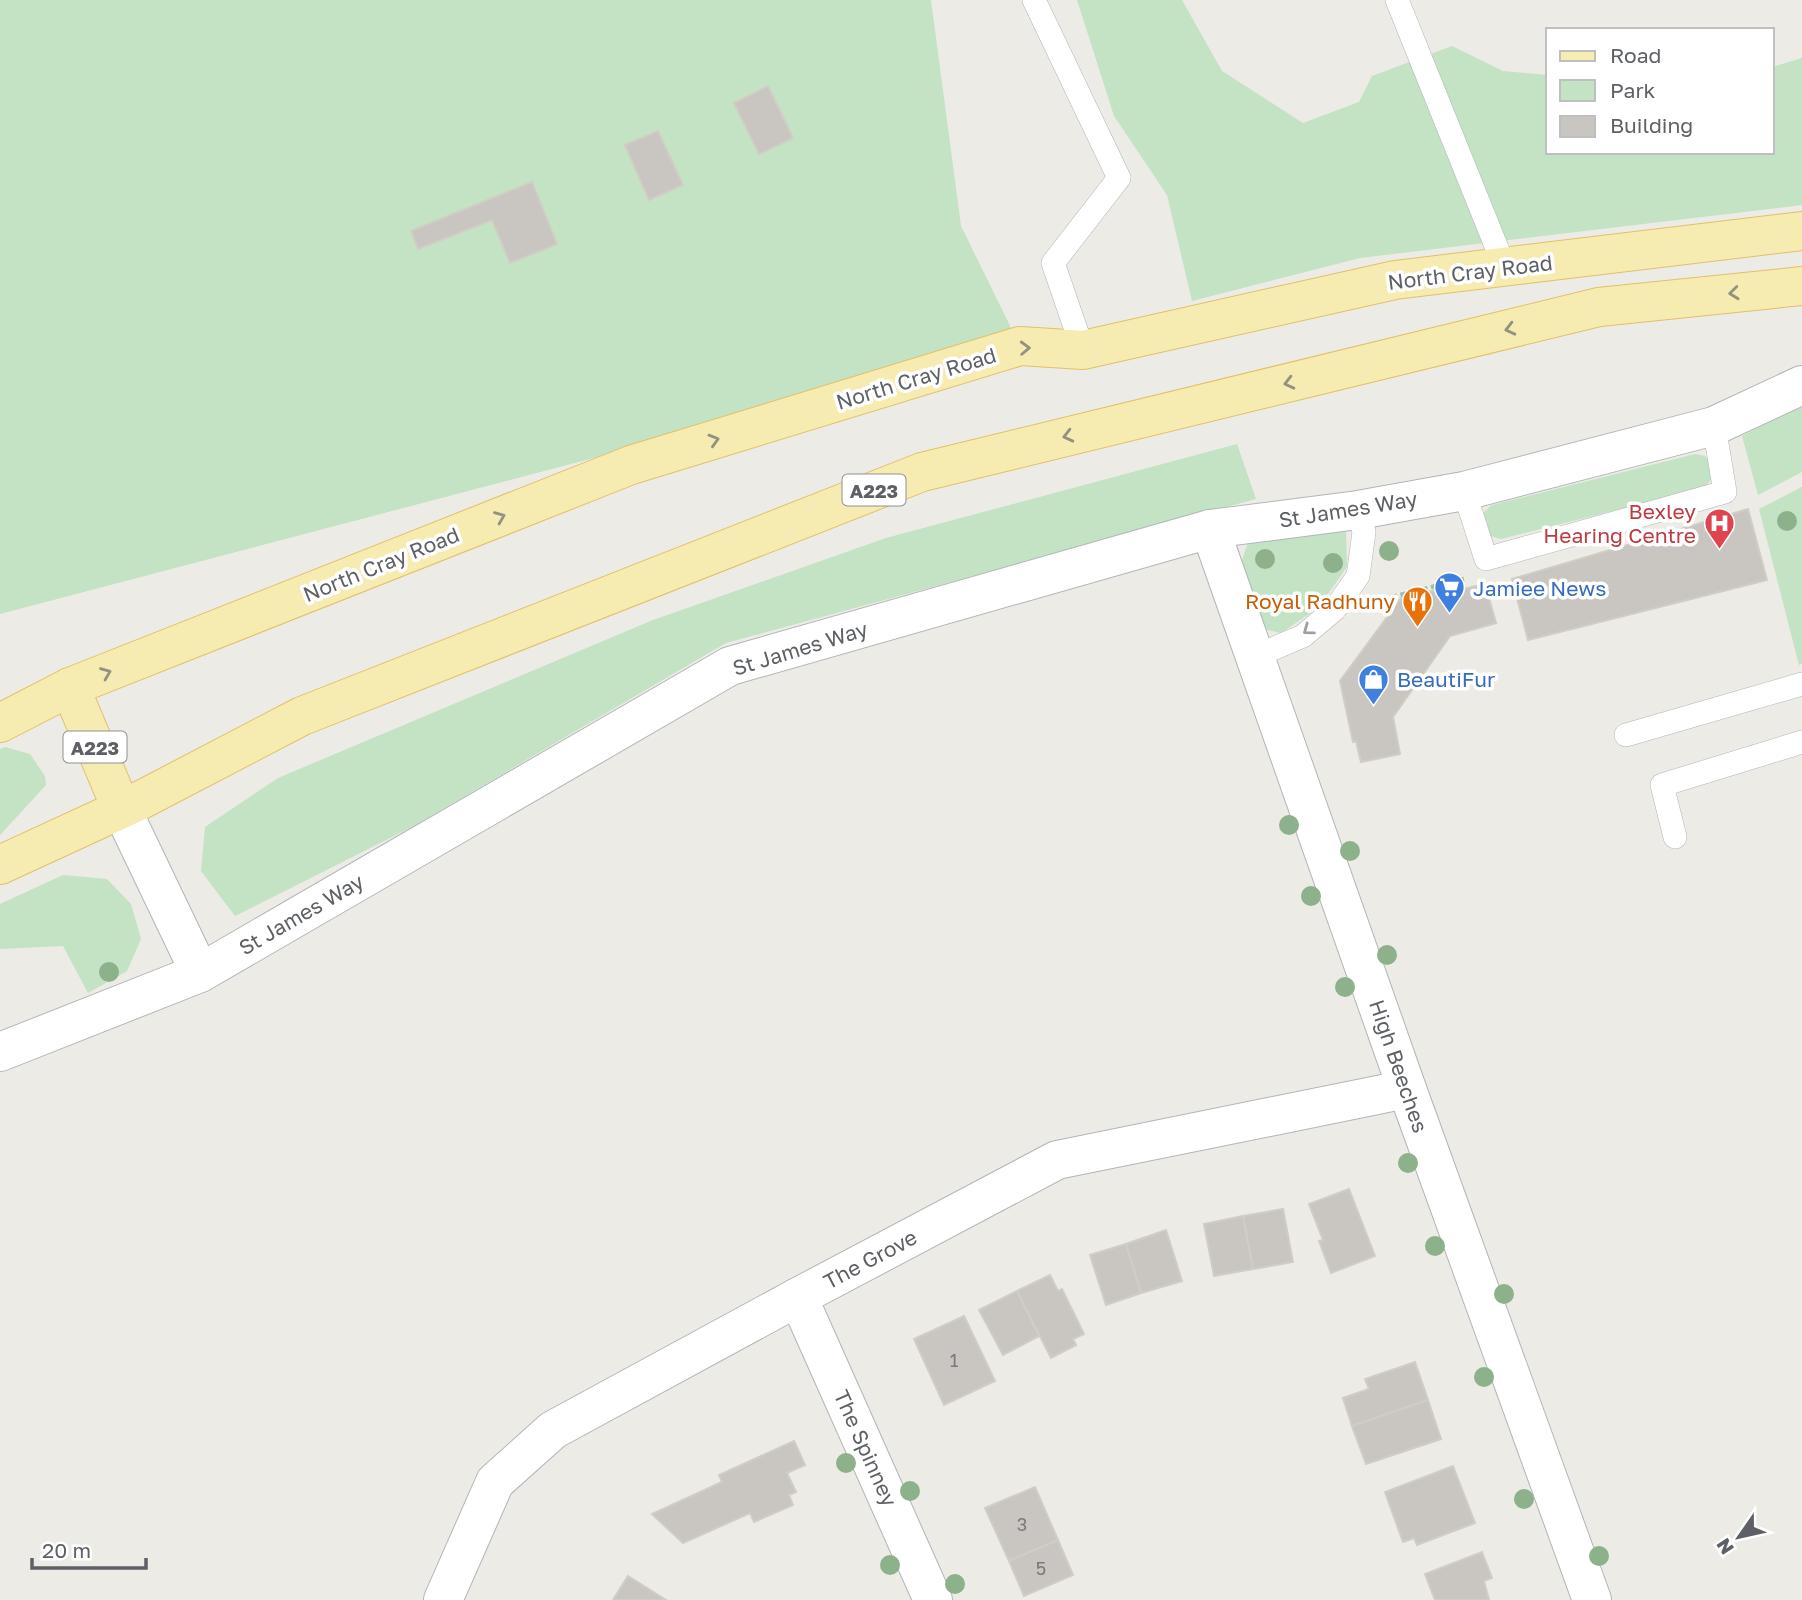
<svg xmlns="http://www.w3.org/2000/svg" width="1802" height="1600" font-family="'Golos Text',sans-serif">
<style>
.green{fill:#c4e2c4}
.building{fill:#c9c6c2;stroke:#d1cdc4;stroke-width:2}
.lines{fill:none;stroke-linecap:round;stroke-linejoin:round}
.service-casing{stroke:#b2b5b8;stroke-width:24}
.minor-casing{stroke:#b2b5b8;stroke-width:40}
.primary-casing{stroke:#e2c069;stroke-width:40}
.path{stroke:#9dc1a7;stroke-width:4.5;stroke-dasharray:7 3.5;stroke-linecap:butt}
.service{stroke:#fff;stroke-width:23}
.minor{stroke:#fff;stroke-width:38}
.primary{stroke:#f6ebb1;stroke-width:38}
.tree{fill:#8db18b}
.oneway{stroke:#93917f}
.oneway2{stroke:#9ea0a2}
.labels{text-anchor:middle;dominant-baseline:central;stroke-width:7;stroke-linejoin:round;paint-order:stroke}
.number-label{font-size:18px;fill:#787a7c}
.shield{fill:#fff;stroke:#8e9092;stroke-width:2}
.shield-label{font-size:19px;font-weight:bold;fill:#5d6064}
.street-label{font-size:21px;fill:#5d6064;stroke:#fff}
.health-label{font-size:21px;fill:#be3a42;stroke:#fff;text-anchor:end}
.shop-label{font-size:21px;fill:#366cbe;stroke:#fff;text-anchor:start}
.food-label{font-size:21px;fill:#c56008;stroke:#fff;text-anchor:end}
</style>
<rect width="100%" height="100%" fill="#edebe5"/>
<g class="green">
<path d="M0 0H931L961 226 1020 346 0 614Z"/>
<path d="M1077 0H1182L1222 71 1303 123 1359 102 1372 76 1452 46 1503 71 1548 75V152H1772V67L1802 58V205L1360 258 1192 301 1167 195 1114 116Z"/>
<path d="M1802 404V472L1758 495 1742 436Z"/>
<path d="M1237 444 1256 499 726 643 410 828 235 916 201 871 205 827 278 778 653 620 886 538Z"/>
<path d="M1695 454 1705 456 1714 466 1711 480 1704 488 1501 539 1490 536 1484 525V512L1492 505Z"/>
<path d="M1802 487V664L1799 665 1759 509Z"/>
<path d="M1333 524 1346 531 1347 567 1318 608 1281 633 1264 629 1240 566 1249 539Z"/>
<path d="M5 747 30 754 45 776 46 785 0 835V749Z"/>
<path d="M63 875 107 879 131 904 141 939 127 971 88 993 63 946 0 949V904Z"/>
</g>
<g class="building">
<path d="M768 86 793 138 759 154 734 103Z"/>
<path d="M658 131 683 185 649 200 625 145Z"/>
<path d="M532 182 557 244 510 263 492 220 418 249 411 231Z"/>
<path d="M1748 509 1767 580 1528 640 1512 579Z"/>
<path d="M1485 584 1496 623 1450 636 1393 717 1400 754 1361 762 1356 741 1353 742 1340 681 1402 597 1462 585 1463 589Z"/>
<path d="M1349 1189 1375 1256 1331 1273 1319 1241 1323 1240 1309 1204Z"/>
<path d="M1283 1209 1293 1262 1253 1269 1243 1216Z"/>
<path d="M1243 1216 1253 1269 1214 1276 1204 1224Z"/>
<path d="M1166 1230 1182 1281 1141 1293 1126 1244Z"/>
<path d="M1126 1244 1141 1293 1106 1305 1090 1255Z"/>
<path d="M1050 1275 1058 1291 1062 1289 1084 1334 1073 1339 1076 1345 1051 1358 1017 1291Z"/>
<path d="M1017 1291 1039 1336 1003 1355 979 1310Z"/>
<path d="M964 1316 995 1381 944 1405 914 1339Z"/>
<path d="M1415 1362 1428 1400 1352 1426 1343 1398 1369 1389 1365 1379Z"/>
<path d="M1428 1400 1441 1439 1366 1464 1352 1426Z"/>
<path d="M794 1441 805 1465 787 1473 796 1492 789 1495 793 1505 754 1522 750 1513 683 1543 652 1514 722 1482 719 1475Z"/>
<path d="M1453 1466 1475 1523 1417 1545 1414 1538 1403 1542 1385 1492Z"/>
<path d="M1035 1487 1058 1540 1009 1561 985 1508Z"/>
<path d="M1058 1540 1073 1575 1024 1596 1009 1561Z"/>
<path d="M1482 1552 1492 1578 1484 1581 1489 1600H1435L1425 1574Z"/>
<path d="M628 1576 666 1600H613Z"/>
</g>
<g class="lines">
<defs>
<g id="service">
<path d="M1034 0 1119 178 1053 263 1083 350"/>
<path d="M1397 0 1505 268"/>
<path d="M1464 491 1486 559 1725 492 1714 426"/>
<path d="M1256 656 1303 636 1335 609 1358 576 1364 532 1358 510"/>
<path d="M1626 735 1802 684"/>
<path d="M1675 837 1662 785 1802 742"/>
</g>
<g id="minor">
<path d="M1210 529 1407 1089 1592 1600"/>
<path d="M121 808 200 973"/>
<path d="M0 1052 200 973 730 666 1210 529 1358 510 1464 491 1714 426 1802 385"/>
<path d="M798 1297 933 1600"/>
<path d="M443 1600 495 1482 553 1430 798 1297 1057 1160 1407 1089"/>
</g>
<g id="primary">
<path d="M70 687 121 808"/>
<path d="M0 723 70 687 631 465 1020 346 1083 350 1395 280 1802 231"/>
<path d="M0 865 141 800 302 716 922 472 1599 307 1802 286"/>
</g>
</defs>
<use href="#service" class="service-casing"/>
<use href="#minor" class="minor-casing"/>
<use href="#primary" class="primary-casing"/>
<path class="path" d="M1380 600 1464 579"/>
<use href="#service" class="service"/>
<use href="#minor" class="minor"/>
<use href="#primary" class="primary"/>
</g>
<g class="tree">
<circle cx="1787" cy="521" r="10"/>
<circle cx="1389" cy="551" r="10"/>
<circle cx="1265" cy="559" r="10"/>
<circle cx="1333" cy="563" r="10"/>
<circle cx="1289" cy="825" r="10"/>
<circle cx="1350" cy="851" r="10"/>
<circle cx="1311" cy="896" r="10"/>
<circle cx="1387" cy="955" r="10"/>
<circle cx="109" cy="972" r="10"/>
<circle cx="1345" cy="987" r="10"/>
<circle cx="1408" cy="1163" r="10"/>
<circle cx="1435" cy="1246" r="10"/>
<circle cx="1504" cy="1294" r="10"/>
<circle cx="1484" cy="1377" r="10"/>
<circle cx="846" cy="1463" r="10"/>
<circle cx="910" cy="1491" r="10"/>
<circle cx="1524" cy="1499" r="10"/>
<circle cx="1599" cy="1556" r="10"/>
<circle cx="890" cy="1565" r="10"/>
<circle cx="955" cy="1584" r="10"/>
</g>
<defs><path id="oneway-chevron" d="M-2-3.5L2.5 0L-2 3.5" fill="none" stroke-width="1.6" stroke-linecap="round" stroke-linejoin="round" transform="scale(1.75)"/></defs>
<g class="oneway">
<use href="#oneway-chevron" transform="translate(1734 293) rotate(174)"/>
<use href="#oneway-chevron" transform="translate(1510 329) rotate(166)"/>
<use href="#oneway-chevron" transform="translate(1025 348) rotate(-2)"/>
<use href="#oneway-chevron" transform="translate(1289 383) rotate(166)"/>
<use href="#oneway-chevron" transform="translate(1068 436) rotate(166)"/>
<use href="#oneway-chevron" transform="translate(714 440) rotate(-17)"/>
<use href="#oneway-chevron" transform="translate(500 517) rotate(-22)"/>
<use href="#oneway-chevron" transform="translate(106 673) rotate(-22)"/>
</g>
<use class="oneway2" href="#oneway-chevron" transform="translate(1308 630) rotate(144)"/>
<defs>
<symbol id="hospital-pin" viewBox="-11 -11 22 30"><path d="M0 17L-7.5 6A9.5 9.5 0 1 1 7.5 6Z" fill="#e0444e" stroke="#fff"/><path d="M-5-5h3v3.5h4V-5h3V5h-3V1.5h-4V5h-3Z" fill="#fff"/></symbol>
<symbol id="supermarket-pin" viewBox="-11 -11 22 30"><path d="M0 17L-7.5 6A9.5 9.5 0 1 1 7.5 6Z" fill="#3f7fe0" stroke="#fff"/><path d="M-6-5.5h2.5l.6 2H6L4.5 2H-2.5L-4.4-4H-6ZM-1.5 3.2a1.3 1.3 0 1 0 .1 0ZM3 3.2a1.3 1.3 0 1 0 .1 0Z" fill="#fff"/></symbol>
<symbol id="restaurant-pin" viewBox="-11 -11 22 30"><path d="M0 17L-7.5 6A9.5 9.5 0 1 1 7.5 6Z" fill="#e8710a" stroke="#fff"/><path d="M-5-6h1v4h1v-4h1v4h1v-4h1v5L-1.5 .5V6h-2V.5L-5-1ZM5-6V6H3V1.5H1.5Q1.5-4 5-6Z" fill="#fff"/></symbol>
<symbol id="shop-pin" viewBox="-11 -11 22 30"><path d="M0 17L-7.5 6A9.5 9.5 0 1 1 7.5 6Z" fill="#3f7fe0" stroke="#fff"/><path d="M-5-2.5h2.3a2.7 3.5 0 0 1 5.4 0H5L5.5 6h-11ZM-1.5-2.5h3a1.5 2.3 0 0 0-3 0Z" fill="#fff"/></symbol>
</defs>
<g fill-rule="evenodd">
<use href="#hospital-pin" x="1702" y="506" width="35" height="47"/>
<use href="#supermarket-pin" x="1432" y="570" width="35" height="47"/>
<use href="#restaurant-pin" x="1400" y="584" width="35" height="47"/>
<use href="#shop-pin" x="1356" y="662" width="35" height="47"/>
</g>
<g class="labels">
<g class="number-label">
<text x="954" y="1360">1</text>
<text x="1022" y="1524">3</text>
<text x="1041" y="1568">5</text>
</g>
<g class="shield">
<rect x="842.5" y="474.5" width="63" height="31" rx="5"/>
<rect x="63.5" y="731.5" width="63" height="31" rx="5"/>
</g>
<g class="shield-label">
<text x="874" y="490">A223</text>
<text x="95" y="747">A223</text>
</g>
<g class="street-label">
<text transform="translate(1470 272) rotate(-7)">North Cray Road</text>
<text transform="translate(916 378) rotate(-17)">North Cray Road</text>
<text transform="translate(1348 509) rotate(-9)">St James Way</text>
<text transform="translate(381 564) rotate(-22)">North Cray Road</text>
<text transform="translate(800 648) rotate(-17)">St James Way</text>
<text transform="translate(301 914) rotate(-30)">St James Way</text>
<text transform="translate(1399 1066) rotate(71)">High Beeches</text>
<text transform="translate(870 1259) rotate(-28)">The Grove</text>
<text transform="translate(866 1448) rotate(66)">The Spinney</text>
</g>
<g class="health-label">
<text x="1696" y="511">Bexley<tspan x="1696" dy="24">Hearing Centre</tspan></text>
</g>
<g class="shop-label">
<text x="1473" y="588">Jamiee News</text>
<text x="1397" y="679">BeautiFur</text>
</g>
<g class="food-label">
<text x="1395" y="601">Royal Radhuny</text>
</g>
</g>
<rect x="1546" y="28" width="228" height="126" fill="#ffffff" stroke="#bebfc1" stroke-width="2"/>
<rect x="1560" y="51" width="35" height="10" fill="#f6ebb1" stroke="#bebfc1" stroke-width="2"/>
<text x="1610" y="63" font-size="21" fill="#5d6064">Road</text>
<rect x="1560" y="80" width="35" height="21" fill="#c4e2c4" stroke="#bebfc1" stroke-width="2"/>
<text x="1610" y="98" font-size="21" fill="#5d6064">Park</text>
<rect x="1560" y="116" width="35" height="21" fill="#c9c6c2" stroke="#bebfc1" stroke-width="2"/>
<text x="1610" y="133" font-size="21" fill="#5d6064">Building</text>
<g transform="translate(1739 1537) rotate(236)" stroke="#ffffff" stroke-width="5" paint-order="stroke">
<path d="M0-5L12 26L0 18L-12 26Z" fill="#5d6064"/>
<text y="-10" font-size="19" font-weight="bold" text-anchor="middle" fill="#5d6064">N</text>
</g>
<path d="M32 1558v10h114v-10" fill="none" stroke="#5d6064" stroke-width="3.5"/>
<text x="42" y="1558" font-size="21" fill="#5d6064" stroke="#ffffff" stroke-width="5" paint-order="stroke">20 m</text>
</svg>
